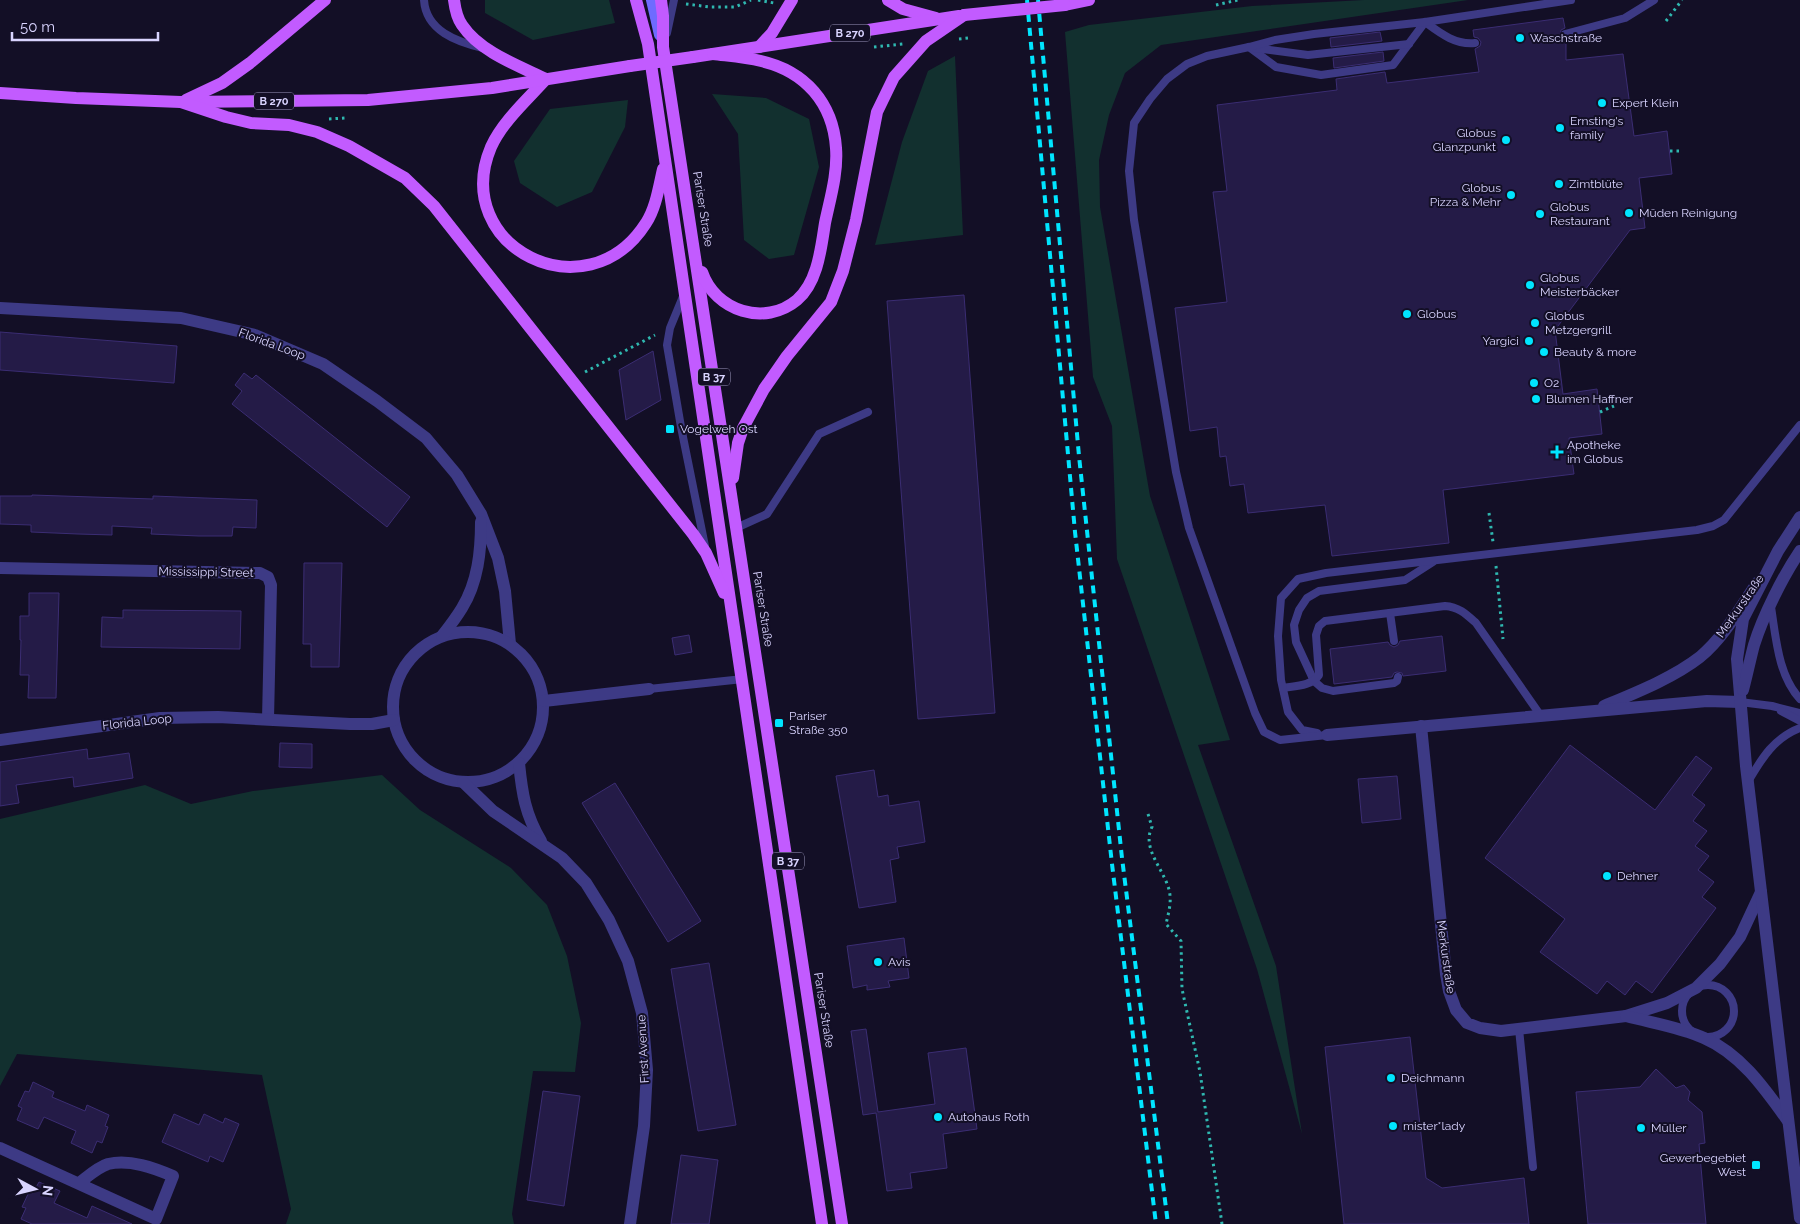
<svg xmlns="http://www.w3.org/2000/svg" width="1800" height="1224" font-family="Raleway,sans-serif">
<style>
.green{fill:#12302f}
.building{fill:#241b47;stroke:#3b2d73}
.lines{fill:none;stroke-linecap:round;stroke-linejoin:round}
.path{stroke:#2fb8b0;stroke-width:3;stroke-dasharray:2.5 4;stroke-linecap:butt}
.service{stroke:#3d3a85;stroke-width:8}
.minor{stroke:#3d3a85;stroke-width:12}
.tertiary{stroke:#3d3a85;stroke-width:12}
.secondary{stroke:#6f6bff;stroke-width:12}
.primary{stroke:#c25bff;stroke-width:12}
.rail{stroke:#00e5ff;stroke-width:4;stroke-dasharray:8 6;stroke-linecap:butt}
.primary-bridge{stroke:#c25bff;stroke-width:12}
.poi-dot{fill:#00e5ff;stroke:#130f26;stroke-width:2}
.labels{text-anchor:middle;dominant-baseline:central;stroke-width:4;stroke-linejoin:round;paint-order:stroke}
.shield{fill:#130f26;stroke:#9e99be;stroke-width:1}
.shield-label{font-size:11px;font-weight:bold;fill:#d9d4ff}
.poi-label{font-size:12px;fill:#d9d4ff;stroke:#130f26;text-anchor:start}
.street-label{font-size:12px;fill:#d9d4ff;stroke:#130f26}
</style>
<rect width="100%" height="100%" fill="#130f26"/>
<g class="green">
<path d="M485 0H609L615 23 533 40 485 13Z"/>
<path d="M1364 0H1468L1161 45 1125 73 1109 115 1099 160 1100 207 1150 496 1230 740 1198 745 1276 966 1302 1134 1257 969 1117 559 1112 426 1093 377 1065 32 1089 25 1252 6Z"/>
<path d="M955 56 963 235 875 245 902 142 928 71Z"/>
<path d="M712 94 766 98 809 119 819 167 794 255 769 259 744 240 738 134Z"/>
<path d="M628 100 625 127 592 192 557 207 520 183 514 161 550 109Z"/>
<path d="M382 775 420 810 511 868 547 905 567 956 581 1023 575 1072 533 1071 512 1214 514 1224H286L291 1209 262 1075 17 1054 0 1086V819L145 785 191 804 253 791Z"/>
</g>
<g class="building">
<path d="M1563 18 1565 28 1561 30 1560 35 1561 38 1566 40V60L1623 54 1634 136 1667 131 1672 174 1639 178 1645 228 1630 230 1555 330 1563 394 1597 389 1602 434 1569 438 1574 474 1443 490 1449 543 1332 556 1325 505 1248 513 1244 484 1230 486 1226 456 1220 457 1217 427 1190 431 1175 308 1227 302 1213 192 1227 191 1217 105 1337 90 1336 79 1385 72 1387 83 1479 72 1475 49 1480 46 1481 42 1478 38 1474 37 1473 30Z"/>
<path d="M1380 32 1382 41 1331 47 1330 38Z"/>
<path d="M1383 52 1384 61 1334 68 1333 58Z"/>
<path d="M964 295 995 713 918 719 887 301Z"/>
<path d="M0 332 177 346 174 383 0 370Z"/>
<path d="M653 351 661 400 626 420 619 370Z"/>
<path d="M244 373 252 379 256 375 410 497 387 527 232 404 242 391 235 385Z"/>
<path d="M32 495 153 499V496L257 500 256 528 233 527 232 536H199L151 534 152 528 112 526V535L78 534 31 532V525L0 524V496H32Z"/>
<path d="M304 563H342L339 667H311V644H303Z"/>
<path d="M29 593H59L56 698H28L29 675H20L21 640H20V616H29Z"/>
<path d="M123 610 241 611 240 649 101 647 102 617 123 618Z"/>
<path d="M689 635 692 652 675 655 672 638Z"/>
<path d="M1442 636 1446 671 1403 676 1402 673 1397 672 1394 673 1392 677 1334 684 1330 649 1388 642 1390 645 1394 647 1398 645 1400 641Z"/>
<path d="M280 743 312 744V768L279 767Z"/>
<path d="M1570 745 1655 810 1696 756 1712 768 1692 795 1705 805 1693 821 1707 831 1695 846 1709 856 1698 870 1714 882 1702 897 1716 908 1652 993 1636 981 1625 995 1607 981 1597 994 1540 952 1565 919 1485 858Z"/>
<path d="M87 749 88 759 129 753 133 778 74 787 73 777 16 785 19 803 0 806V762Z"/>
<path d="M874 770 878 797 888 795 889 806 919 801 925 842 897 847 899 858 890 860 896 902 859 908 836 776Z"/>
<path d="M1397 776 1401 819 1362 823 1358 779Z"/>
<path d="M615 783 701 921 668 942 582 803Z"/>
<path d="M904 938 909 978 888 981 890 987 867 990V985L853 988 847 946Z"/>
<path d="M709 963 736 1125 698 1131 671 969Z"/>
<path d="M866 1029 878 1112 935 1104 928 1053 966 1048 977 1129 943 1134 947 1168 910 1173 912 1188 887 1191 876 1113 863 1115 851 1031Z"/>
<path d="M1410 1037 1426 1178 1442 1188 1524 1178 1529 1224H1344L1325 1047Z"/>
<path d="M1656 1069 1676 1088 1684 1085 1690 1092 1688 1100 1702 1112 1705 1143 1699 1144 1706 1224H1588L1576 1092 1640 1087Z"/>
<path d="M33 1082 54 1092 52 1097 85 1111 87 1105 109 1115 105 1126 108 1127 102 1143 97 1141 92 1153 71 1143 76 1131 44 1117 38 1129 17 1120 22 1108 18 1106 25 1091 29 1092Z"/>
<path d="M543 1091 580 1096 564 1206 527 1200Z"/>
<path d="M174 1114 199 1125 204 1114 223 1123 225 1118 239 1124 223 1162 210 1156 208 1162 162 1142Z"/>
<path d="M681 1155 718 1160 709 1224H671Z"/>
<path d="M39 1182 60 1191 54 1203 87 1218 92 1206 132 1224H32L21 1219 26 1208 22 1207 29 1192 33 1193Z"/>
</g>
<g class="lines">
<g class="path">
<path d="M758 0 774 3"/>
<path d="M686 4 710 7H735L751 0"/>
<path d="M1216 5 1238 0"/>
<path d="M1666 21 1682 0"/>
<path d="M959 39 968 38"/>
<path d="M874 47 903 44"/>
<path d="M329 119 345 118"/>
<path d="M1670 151H1682"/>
<path d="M585 372 655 335"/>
<path d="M1600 412 1614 406"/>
<path d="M1489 513 1493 542"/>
<path d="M1496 566 1503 639"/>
<path d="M1148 814 1152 827C1140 850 1169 874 1170 896 1171 905 1168 915 1166 924L1181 941 1182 989 1200 1072 1222 1224"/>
<path d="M1756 1165H1760"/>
</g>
<g class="service">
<path d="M424 0C426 31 457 42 483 48"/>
<path d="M667 33 674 0"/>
<path d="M1565 34 1625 18 1654 0"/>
<path d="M1249 47 1276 67 1321 75 1393 65 1425 22C1440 33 1455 45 1475 43"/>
<path d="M1254 48 1308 55 1409 44"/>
<path d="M684 294 670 328 667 345 681 427 705 546"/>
<path d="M736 528 767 514 819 434 868 412"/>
<path d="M1771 607C1776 638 1778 675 1800 699"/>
<path d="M1390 613 1394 641"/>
<path d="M1398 677 1397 681 1394 683 1333 691 1322 688 1314 681 1296 642 1294 625 1299 610 1307 598 1319 591 1405 580 1433 562"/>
<path d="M1283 688C1295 686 1312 686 1319 675L1316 635 1319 626 1325 621 1445 606C1459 607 1466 614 1476 623L1541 716"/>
<path d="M649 689 743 679"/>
<path d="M1740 702 1772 706 1800 713"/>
<path d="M1781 711 1800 721"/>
<path d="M1317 733 1302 730 1288 712 1281 680 1278 636 1281 598 1298 579 1326 573 1697 530 1713 526 1724 520 1800 425"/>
<path d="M1327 735 1280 740 1264 732 1255 713 1189 528 1176 472 1134 220 1129 171 1134 123 1150 99 1167 79 1187 64 1207 56 1249 47 1275 40 1314 34 1425 22 1571 0"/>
<path d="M1749 780C1762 758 1774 738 1800 728"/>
<circle cx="1708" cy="1011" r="26"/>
<path d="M1519 1029 1533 1167"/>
</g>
<g class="minor">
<path d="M0 308 181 318 255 335 323 364 377 401 426 438 457 475 481 514 498 558 505 591 510 644"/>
<path d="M0 568 260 573 268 577 271 585 268 719"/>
<circle cx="468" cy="707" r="75"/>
<path d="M442 636C449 627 456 618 462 608 478 582 481 551 481 522"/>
<path d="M544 701 649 689"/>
<path d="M1604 706C1635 693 1673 678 1700 657 1724 637 1740 608 1757 583"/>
<path d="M1421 726 1446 974 1449 991 1456 1010 1467 1023 1480 1028 1501 1031 1626 1016 1667 1003 1696 988 1720 964 1740 937 1761 892"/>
<path d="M1327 735 1707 701 1740 702"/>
<path d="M0 740 160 718 218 717 350 724H372L394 720"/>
<path d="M519 763C522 793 525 814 541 841"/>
<path d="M463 782 493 811 562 858 586 883 609 920 628 961 642 1013 647 1070 644 1126 630 1224"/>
<path d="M1626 1016C1652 1023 1680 1027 1704 1038 1741 1054 1765 1089 1788 1121"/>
<path d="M0 1148 156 1219 173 1176C154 1168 130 1159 108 1164 98 1167 87 1177 79 1183"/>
</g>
<g class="tertiary">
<path d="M1800 517 1778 551 1743 619 1737 659 1746 766 1800 1218"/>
<path d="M1743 690C1747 675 1750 660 1754 645 1763 616 1783 576 1800 551"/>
</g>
<path class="secondary" d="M652 0 660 35"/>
<g class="primary">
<path d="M454 0C455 8 457 18 462 25 480 52 519 66 546 79"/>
<path d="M636 0 648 44 822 1224"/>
<path d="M661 0 663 16V47L842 1224"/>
<path d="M888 0 903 9 936 18"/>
<path d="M1065 5 1089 0"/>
<path d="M759 47 772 33 792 0"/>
<path d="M693 57 959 16"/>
<path d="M546 79C527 100 503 121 491 147 449 247 587 316 646 223 656 208 659 186 663 169"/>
<path d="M0 93 76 98 181 102 368 100 492 88 630 66"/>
<path d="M186 100 222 83 250 63 325 0"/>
<path d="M181 102 226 117 251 123 289 125 317 132 349 146 405 178 434 206 693 534 706 553 724 593"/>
<path d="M702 272C715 311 765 327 797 300 818 282 821 248 825 223 830 199 838 173 836 148 833 103 805 71 761 61 745 57 729 56 713 54"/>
<path d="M733 478 738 443 743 428 764 389 787 356 831 302 843 271 856 220 877 112 894 77 926 41 964 15"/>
</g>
<g class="rail">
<path d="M1027 0 1075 532 1112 864 1156 1224"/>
<path d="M1038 0 1079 456 1122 858 1168 1224"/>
</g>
<g class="primary-bridge">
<path d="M964 15 1065 5"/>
<path d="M630 66 693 57"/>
</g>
</g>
<g class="poi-dot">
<circle cx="1520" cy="38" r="5"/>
<circle cx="1602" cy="103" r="5"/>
<circle cx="1560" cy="128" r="5"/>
<circle cx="1506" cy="140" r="5"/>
<circle cx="1559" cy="184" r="5"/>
<circle cx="1511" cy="195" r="5"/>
<circle cx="1629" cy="213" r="5"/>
<circle cx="1540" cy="214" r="5"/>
<circle cx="1530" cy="285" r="5"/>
<circle cx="1407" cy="314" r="5"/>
<circle cx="1535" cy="323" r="5"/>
<circle cx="1529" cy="341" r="5"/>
<circle cx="1544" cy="352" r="5"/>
<circle cx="1534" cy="383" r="5"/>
<circle cx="1536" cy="399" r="5"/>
<rect x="665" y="424" width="10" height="10" rx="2.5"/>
<path d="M1554.5 444.5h5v5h5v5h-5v5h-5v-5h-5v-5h5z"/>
<rect x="774" y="718" width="10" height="10" rx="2.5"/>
<circle cx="1607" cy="876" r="5"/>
<circle cx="878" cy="962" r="5"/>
<circle cx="1391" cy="1078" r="5"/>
<circle cx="938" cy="1117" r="5"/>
<circle cx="1393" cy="1126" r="5"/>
<circle cx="1641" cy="1128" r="5"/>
<rect x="1751" y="1160" width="10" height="10" rx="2.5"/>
</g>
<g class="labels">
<g class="shield">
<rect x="830" y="24.5" width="40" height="17" rx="4"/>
<rect x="254" y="92.5" width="40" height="17" rx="4"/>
<rect x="698" y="368.5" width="32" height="17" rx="4"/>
<rect x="772" y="852.5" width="32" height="17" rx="4"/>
</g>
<g class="shield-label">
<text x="850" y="33">B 270</text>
<text x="274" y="101">B 270</text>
<text x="714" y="377">B 37</text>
<text x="788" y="861">B 37</text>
</g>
<g class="poi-label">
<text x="1530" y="38">Waschstraße</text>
<text x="1612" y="103">Expert Klein</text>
<text x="1570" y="121">Ernsting's<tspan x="1570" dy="14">family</tspan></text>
<text x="1496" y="133" text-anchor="end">Globus<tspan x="1496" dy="14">Glanzpunkt</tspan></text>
<text x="1569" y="184">Zimtblüte</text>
<text x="1501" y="188" text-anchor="end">Globus<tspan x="1501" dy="14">Pizza &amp; Mehr</tspan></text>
<text x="1550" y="207">Globus<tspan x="1550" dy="14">Restaurant</tspan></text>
<text x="1639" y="213">Müden Reinigung</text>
<text x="1540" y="278">Globus<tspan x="1540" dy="14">Meisterbäcker</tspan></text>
<text x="1417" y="314">Globus</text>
<text x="1545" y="316">Globus<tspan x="1545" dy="14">Metzgergrill</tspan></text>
<text x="1519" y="341" text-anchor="end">Yargici</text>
<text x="1554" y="352">Beauty &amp; more</text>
<text x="1544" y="383">O2</text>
<text x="1546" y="399">Blumen Haffner</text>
<text x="680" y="429">Vogelweh Ost</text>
<text x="1567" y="445">Apotheke<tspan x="1567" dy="14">im Globus</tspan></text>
<text x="789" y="716">Pariser<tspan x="789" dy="14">Straße 350</tspan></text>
<text x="1617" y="876">Dehner</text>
<text x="888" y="962">Avis</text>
<text x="1401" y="1078">Deichmann</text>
<text x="948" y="1117">Autohaus Roth</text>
<text x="1403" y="1126">mister*lady</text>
<text x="1651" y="1128">Müller</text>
<text x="1746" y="1158" text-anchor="end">Gewerbegebiet<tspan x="1746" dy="14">West</tspan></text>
</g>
<g class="street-label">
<text transform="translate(703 209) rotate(81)">Pariser Straße</text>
<text transform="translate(272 344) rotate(20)">Florida Loop</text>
<text transform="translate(206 572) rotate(1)">Mississippi Street</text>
<text transform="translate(1740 606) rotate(-55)">Merkurstraße</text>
<text transform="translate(763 609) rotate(81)">Pariser Straße</text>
<text transform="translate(137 722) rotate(-6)">Florida Loop</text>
<text transform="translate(1446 957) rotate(82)">Merkurstraße</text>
<text transform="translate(824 1010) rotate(81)">Pariser Straße</text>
<text transform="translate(643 1049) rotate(-93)">First Avenue</text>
</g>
</g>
<g transform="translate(35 1189) rotate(97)" stroke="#130f26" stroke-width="4" paint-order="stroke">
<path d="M0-4L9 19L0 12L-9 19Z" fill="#d9d4ff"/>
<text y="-8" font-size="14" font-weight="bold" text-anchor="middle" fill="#d9d4ff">N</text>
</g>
<path d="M12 32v8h146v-8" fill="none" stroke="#d9d4ff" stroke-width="2.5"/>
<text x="20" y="32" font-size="15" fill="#d9d4ff" stroke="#130f26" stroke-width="4" paint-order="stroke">50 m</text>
</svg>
